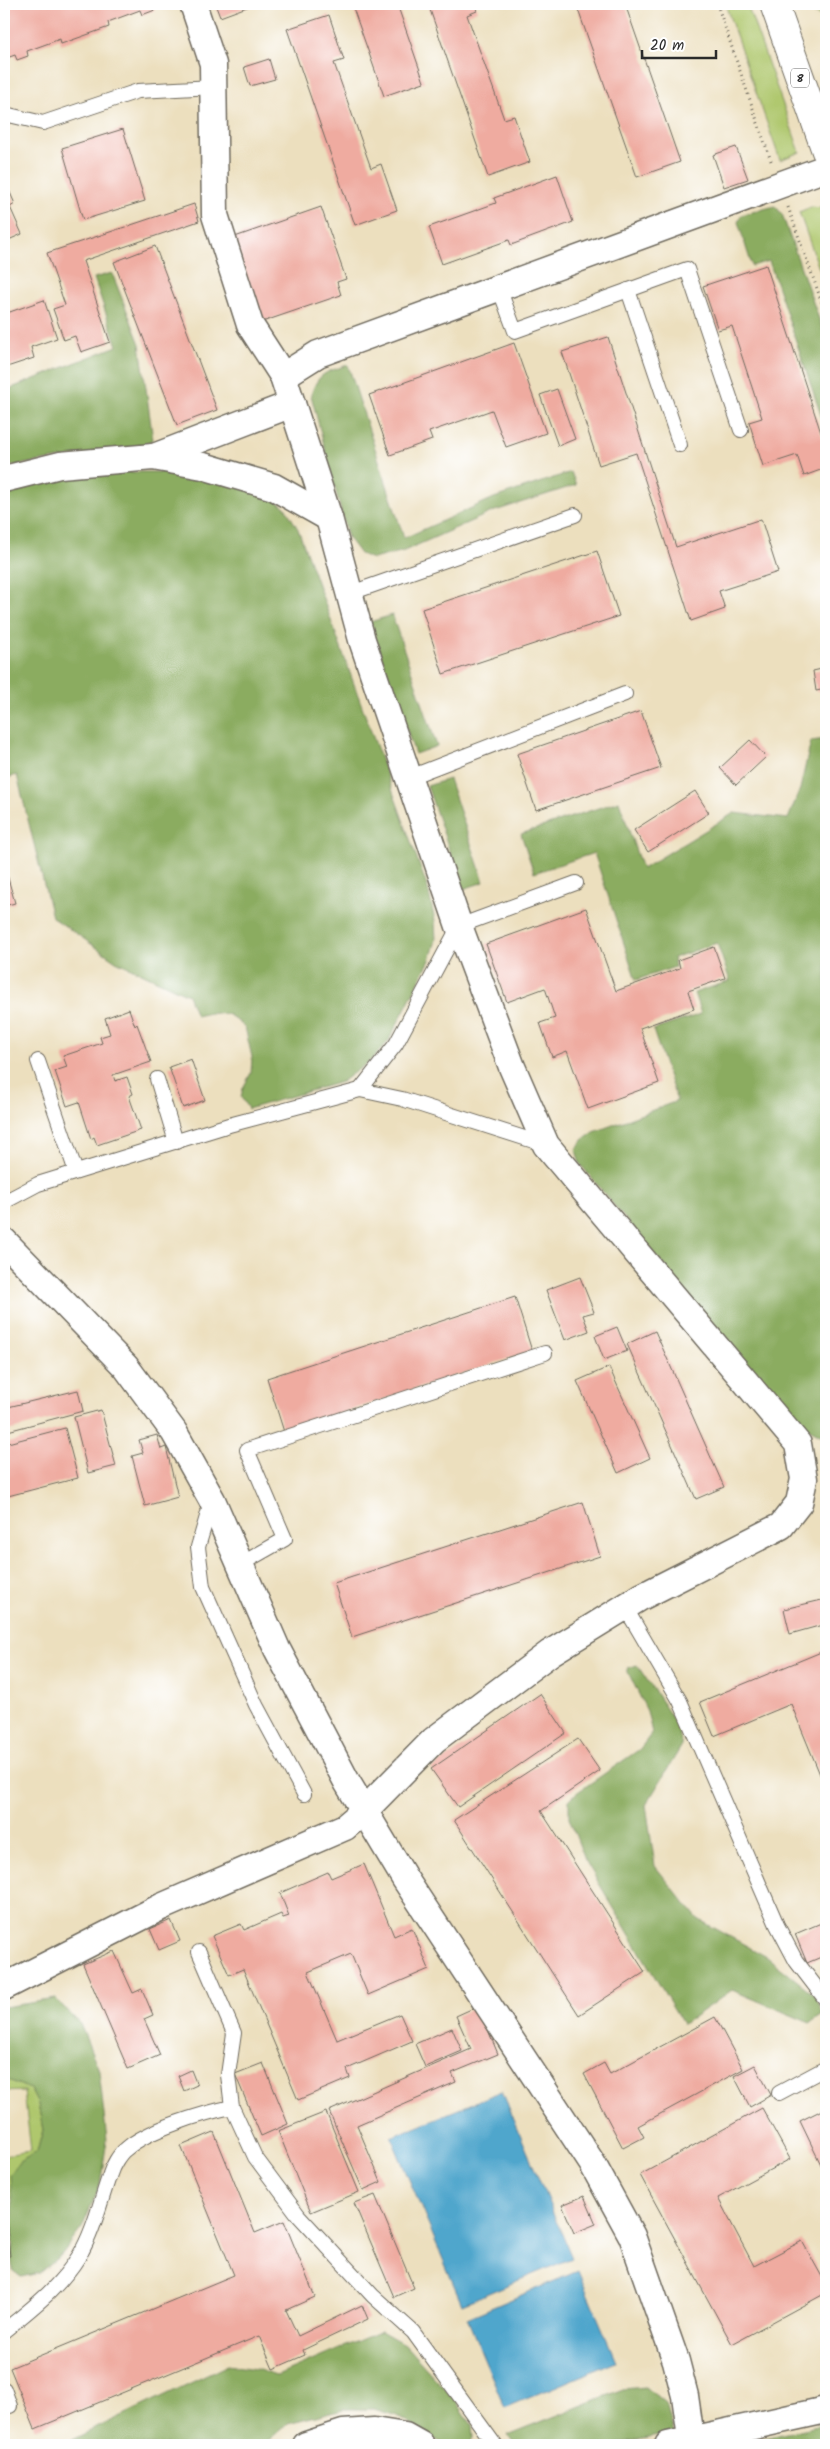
<svg xmlns="http://www.w3.org/2000/svg" width="830" height="2449" font-family="Kalam,sans-serif">
<style>
.green{fill:#afc76d;stroke:#6d794c}
.forest{fill:#8bac60;stroke:#5b6c46}
.water{fill:#4fa6cc;stroke:#3d687c}
.building{fill:#efaba0}
.lines{fill:none;stroke-linecap:round;stroke-linejoin:round}
.lane-casing{stroke:#6f6a5e;stroke-width:16}
.street-casing{stroke:#6f6a5e;stroke-width:29}
.highway-casing{stroke:#6f6a5e;stroke-width:30}
.path{stroke:#6f6a5e;stroke-width:3;stroke-dasharray:1 4;stroke-linecap:butt}
.lane{stroke:#fff;stroke-width:14}
.street{stroke:#fff;stroke-width:26}
.highway{stroke:#fff;stroke-width:28}
.labels{text-anchor:middle;dominant-baseline:central;stroke-width:4;stroke-linejoin:round;paint-order:stroke}
.shield{fill:#fff;stroke:#6b6b6b;stroke-width:1}
.shield-label{font-size:12px;font-weight:bold;fill:#2b2b2b}
</style>
<rect width="100%" height="100%" fill="#fff"/>
<filter id="ink" filterUnits="userSpaceOnUse"><feTurbulence type="fractalNoise" baseFrequency=".02" numOctaves="2"/><feDisplacementMap in="SourceGraphic" scale="10" xChannelSelector="R" yChannelSelector="G"/><feConvolveMatrix kernelMatrix="1 2 1 2 8 2 1 2 1" color-interpolation-filters="sRGB"/></filter>
<filter id="wash" filterUnits="userSpaceOnUse"><feTurbulence type="fractalNoise" baseFrequency=".0096" numOctaves="4" result="noise"/><feDisplacementMap in="SourceGraphic" scale="20" xChannelSelector="R" yChannelSelector="G"/><feGaussianBlur stdDeviation="1.12" result="paint"/><feColorMatrix in="noise" values="0 0 0 0 0 0 0 0 0 0 0 0 0 0 0 0 0 1.4 0 .05"/><feComposite in="paint" operator="in"/></filter>
<g filter="url(#wash)">
<rect width="100%" height="100%" fill="#ecdfbe"/>
<g class="green">
<path d="M725 4H747L800 152 780 160Z"/>
<path d="M809 4H826V15C817 17 812 13 809 4Z"/>
<path d="M811 207 823 208 826 218V288L799 212Z"/>
<path d="M4 2078 30 2089 38 2104 43 2130 37 2152C12 2166 10 2170 13 2198L4 2196 5 2155 31 2151 24 2091 4 2092Z"/>
</g>
<g class="forest">
<path d="M775 206 782 214 826 339V430L769 261 752 266 738 222 741 215Z"/>
<path d="M112 273 140 344 153 440 139 446 4 467V391L117 346 94 278Z"/>
<path d="M348 365 404 538 494 498 571 472 576 485 492 512 404 551 373 559 360 554 348 538 311 395C318 372 327 372 348 365Z"/>
<path d="M105 472H160L203 478 271 497 285 507 298 529 428 889 435 921 436 940 430 960 388 1042 370 1061 341 1082 248 1109 241 1097 243 1088 251 1073 252 1057 245 1027 228 1014 210 1013 196 1016 188 995 116 961 52 917 17 775 4 779V490L62 475Z"/>
<path d="M392 615 437 746 415 754 370 622Z"/>
<path d="M826 739V1438L789 1418 580 1164 576 1150 583 1140 594 1132 677 1101 653 1030 701 1014 694 993 730 981 717 943 673 958 675 967 636 980 594 853 534 873 521 834 619 801 642 869 734 813 788 819 800 789 811 741Z"/>
<path d="M449 779 484 882 463 889 427 786Z"/>
<path d="M826 1489V1526L819 1512 818 1499Z"/>
<path d="M637 1665 677 1725 682 1745 646 1805 655 1866 698 1919 767 1957 815 1995 823 2014 810 2023 732 1990 683 2024 585 1860 569 1818V1800L575 1794 640 1749 652 1733 647 1711 628 1672V1668Z"/>
<path d="M56 1999 80 2024 99 2070 107 2140 100 2185 82 2228 62 2254 39 2273 21 2277 12 2270 13 2212 10 2175 19 2162 37 2152 43 2130 38 2104 30 2089 4 2078V2007Z"/>
<path d="M381 2331 404 2344 456 2401 472 2425 473 2438 468 2445H445L397 2416 374 2409H343L288 2423 263 2445H61L228 2365 256 2369 277 2376Z"/>
<path d="M646 2387 666 2404 674 2433 611 2445H516L508 2435 623 2389Z"/>
<path d="M826 2424V2445H734Z"/>
</g>
<g class="water">
<path d="M502 2091 572 2258 462 2304 391 2137Z"/>
<path d="M578 2271 616 2361 505 2408 467 2318Z"/>
</g>
<g id="blocks">
<g class="building">
<path d="M4 4H153L155 10 142 15 140 10 108 22 109 27 61 44 60 39 27 51 28 56 17 60 15 55 4 59Z"/>
<path d="M215 4H255L220 17Z"/>
<path d="M356 4H397L424 82 384 96 352 5Z"/>
<path d="M428 4H475L477 11 467 15 504 119 514 116 530 162 488 177Z"/>
<path d="M576 4H625L680 162 637 177Z"/>
<path d="M329 15 344 60 334 63 371 168 381 164 397 210 355 225 287 29Z"/>
<path d="M269 59 275 79 250 86 244 67Z"/>
<path d="M123 129 145 201 83 220 62 148Z"/>
<path d="M736 147 748 179 724 187 713 155Z"/>
<path d="M557 175 573 222 511 245 509 240 442 264 429 227 496 203 494 198Z"/>
<path d="M8 188 15 204 10 207 22 234 4 242V190Z"/>
<path d="M194 204 199 221 83 261 110 342 81 352 75 336 64 340 53 309 65 305 47 253Z"/>
<path d="M321 207 346 279 337 282 341 295 262 322 232 238Z"/>
<path d="M155 246 217 410 177 425 114 262Z"/>
<path d="M766 265 826 448V468L804 476 797 455 763 466 749 422 762 418 732 326 718 330 703 286Z"/>
<path d="M44 300 57 338 31 347 34 358 4 368V314Z"/>
<path d="M608 337 676 547 761 519 778 572 719 591 725 609 691 621 636 453 599 465 562 352Z"/>
<path d="M514 343 546 433 506 447 492 410 429 432 432 440 390 455 369 395Z"/>
<path d="M557 389 575 439 558 446 540 395Z"/>
<path d="M597 551 619 616 443 674 422 609Z"/>
<path d="M826 668V689L816 691 813 671Z"/>
<path d="M641 711 661 768 536 810 517 754Z"/>
<path d="M750 740 766 757 736 785 720 768Z"/>
<path d="M695 791 709 813 648 852 634 830Z"/>
<path d="M4 864 15 903 4 906Z"/>
<path d="M586 908 616 991 680 968 678 960 714 947 725 978 688 991 694 1009 640 1028 659 1083 588 1109 567 1051 552 1057 540 1023 555 1018 545 988 507 1002 486 944Z"/>
<path d="M129 1009 135 1026 137 1024 151 1062 113 1075 115 1081 127 1077 133 1094 129 1096 141 1130 97 1145 94 1137 91 1139 79 1102 67 1106 55 1071 67 1067 63 1056 102 1043 100 1037 110 1034 105 1018Z"/>
<path d="M191 1059 205 1100 183 1108 169 1067Z"/>
<path d="M580 1277 594 1312 583 1315 589 1331 565 1340 546 1290Z"/>
<path d="M515 1297 532 1351 284 1432 267 1378Z"/>
<path d="M617 1327 627 1351 604 1360 595 1336Z"/>
<path d="M655 1331 724 1487 696 1499 627 1344Z"/>
<path d="M609 1367 650 1458 618 1473 577 1381Z"/>
<path d="M78 1390 83 1411 4 1432V1408Z"/>
<path d="M101 1410 116 1466 88 1473 74 1417Z"/>
<path d="M65 1428 78 1478 4 1497V1444Z"/>
<path d="M157 1435 161 1449 166 1447 178 1497 145 1506 132 1456 143 1453 139 1440Z"/>
<path d="M583 1502 600 1556 352 1637 334 1583Z"/>
<path d="M826 1599V1624L790 1634 784 1609Z"/>
<path d="M826 1650V1789L791 1704 714 1736 700 1702Z"/>
<path d="M540 1694 566 1733 458 1807 431 1769Z"/>
<path d="M578 1739 600 1771 541 1811 645 1972 579 2015 454 1820Z"/>
<path d="M364 1864 394 1936 412 1928 429 1969 368 1995 351 1954 308 1972 337 2040 400 2014 412 2041 347 2069 350 2078 298 2100 243 1969 229 1975 212 1936 241 1924 244 1930 281 1914 283 1918 289 1916 280 1893 328 1872 331 1878Z"/>
<path d="M171 1920 180 1941 159 1950 150 1929Z"/>
<path d="M826 1921V1955L807 1963 795 1934Z"/>
<path d="M114 1951 133 1993 142 1989 153 2015 144 2019 160 2055 128 2069 83 1964Z"/>
<path d="M478 2006 498 2054 452 2073 456 2082 357 2125 381 2182 363 2190 329 2111 471 2049 456 2016Z"/>
<path d="M715 2017 743 2069 638 2126 644 2137 623 2148 584 2074 604 2063 610 2074Z"/>
<path d="M452 2028 462 2051 425 2067 415 2044Z"/>
<path d="M263 2063 288 2124 261 2136 235 2074Z"/>
<path d="M755 2065 771 2095 750 2107 734 2076Z"/>
<path d="M191 2070 197 2085 184 2091 178 2076Z"/>
<path d="M762 2108 790 2159 718 2198 754 2266 802 2241 826 2284V2293L732 2344 640 2175Z"/>
<path d="M826 2108V2175L800 2121Z"/>
<path d="M326 2112 359 2192 311 2212 278 2131Z"/>
<path d="M214 2132 255 2233 284 2221 315 2297 286 2310 298 2336 362 2305 368 2319 303 2350 305 2355 273 2369 259 2336 35 2429 10 2368 234 2275 181 2146Z"/>
<path d="M375 2195 414 2288 394 2297 354 2203Z"/>
<path d="M584 2196 596 2224 574 2233 562 2205Z"/>
<path d="M4 2202 10 2256 4 2257Z"/>
</g>
</g>
</g>
<g filter="url(#ink)">
<use href="#blocks" fill-opacity="0" stroke="#6f6a5e" stroke-width="1"/>
<g class="lines">
<defs>
<g id="lane">
<path d="M9 115 43 123 138 91 214 87"/>
<path d="M499 288 515 331 687 269 741 430"/>
<path d="M628 290 680 445"/>
<path d="M348 594 575 515"/>
<path d="M410 777 625 694"/>
<path d="M38 1061 76 1172"/>
<path d="M157 1079 176 1142"/>
<path d="M546 1145 402 1099 360 1090 396 1044 459 926 576 883"/>
<path d="M4 1202 38 1184 229 1125 360 1090"/>
<path d="M211 1503 198 1547 203 1587 256 1705 304 1794"/>
<path d="M241 1564 285 1539 247 1450 545 1353"/>
<path d="M625 1607 680 1701 777 1925 796 1961 826 2000"/>
<path d="M199 1952 234 2033 228 2075 232 2107 255 2157 299 2216 373 2296 413 2332 495 2445"/>
<path d="M779 2093 826 2068"/>
<path d="M4 2331C32 2308 59 2288 79 2256 94 2231 100 2202 110 2174 112 2167 119 2154 126 2149 147 2130 203 2113 232 2107"/>
<path d="M4 2389 10 2406"/>
</g>
<g id="street">
<path d="M283 376 318 354 826 168"/>
<path d="M154 457 292 404"/>
<path d="M4 479 60 465 153 457 203 466 274 487 329 518"/>
<path d="M4 1241 126 1367 174 1432 212 1500 277 1649 347 1782 405 1879 592 2163 632 2236 676 2361 685 2396 692 2445"/>
<path d="M4 1987 161 1907 345 1827 365 1810 434 1740 550 1653 641 1597 781 1526 799 1503 804 1479 798 1444 546 1145 512 1067 459 926 362 640 329 518 283 376 250 325 215 215 213 64 193 4"/>
<path d="M306 2445 343 2433 374 2431 405 2436 421 2445"/>
<path d="M668 2445 826 2410"/>
</g>
<path id="highway" d="M774 4 826 151"/>
</defs>
<use href="#lane" class="lane-casing"/>
<use href="#street" class="street-casing"/>
<use href="#highway" class="highway-casing"/>
<g class="path">
<path d="M717 4 771 161"/>
<path d="M788 207 826 314"/>
</g>
<use href="#lane" class="lane"/>
<use href="#street" class="street"/>
<use href="#highway" class="highway"/>
</g>
</g>
<g class="labels">
<rect class="shield" x="791" y="68.5" width="18" height="19" rx="4"/>
<g class="shield-label">
<text x="800" y="78">8</text>
</g>
</g>
<rect width="830" height="2449" fill="none" stroke="#fff" stroke-width="20"/>
<path d="M642 50v8h74v-8" fill="none" stroke="#2b2b2b" stroke-width="2.5"/>
<text x="650" y="50" font-size="15" fill="#2b2b2b" stroke="#ffffff" stroke-width="4" paint-order="stroke">20 m</text>
</svg>
